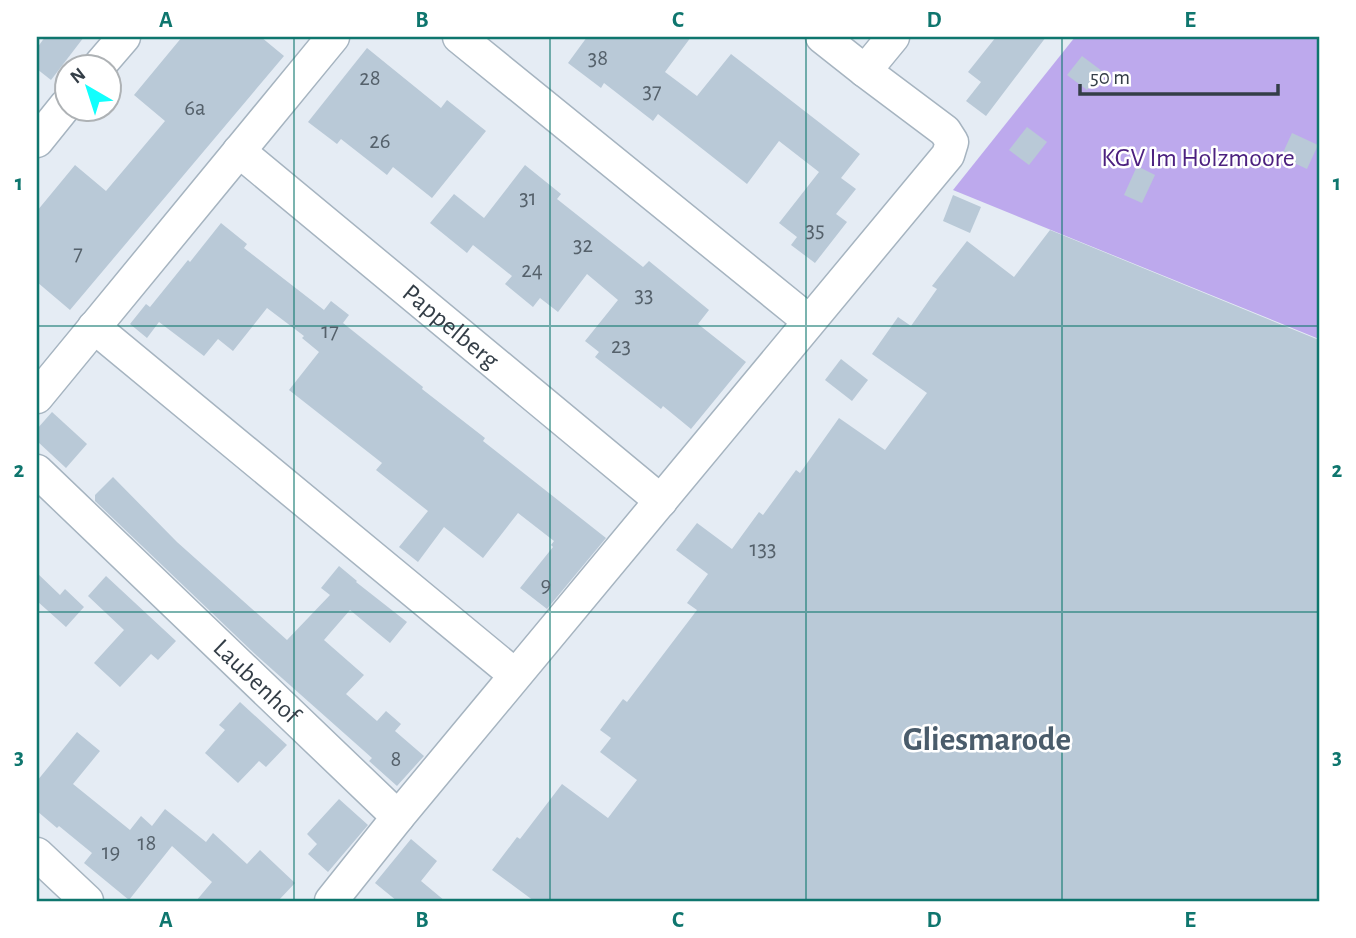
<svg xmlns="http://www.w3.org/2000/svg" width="1356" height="938" font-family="'Alegreya Sans',sans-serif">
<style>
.green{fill:#bda9ed}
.building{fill:#b9c9d7}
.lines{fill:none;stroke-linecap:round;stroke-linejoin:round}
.minor-casing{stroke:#a6b4c0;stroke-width:35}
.minor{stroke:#fff;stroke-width:32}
.grid{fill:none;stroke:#0f766e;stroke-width:2;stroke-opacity:0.55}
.labels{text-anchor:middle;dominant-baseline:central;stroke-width:5;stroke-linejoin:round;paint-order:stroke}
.number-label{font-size:23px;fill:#55616b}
.park-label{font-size:26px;fill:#4c217f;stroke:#fff}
.street-label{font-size:26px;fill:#343e47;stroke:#fff}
.district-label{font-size:33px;font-weight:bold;fill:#4a5c6b;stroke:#fff}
.neatline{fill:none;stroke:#0f766e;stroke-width:2.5}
.grid-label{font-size:23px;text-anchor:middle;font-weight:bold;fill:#0f766e}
</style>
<rect width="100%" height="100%" fill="#e5ecf4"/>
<path class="green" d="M1075 37H1319V339L953 190Z"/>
<g class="building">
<path d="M45 37H84L51 80 37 69V48Z"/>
<path d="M182 37H261L284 56 70 310 37 282V211L75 165 106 191 165 121 134 95Z"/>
<path d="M587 37H691L665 72 697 96 731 54 860 154 841 178 856 189 836 214 847 222 815 263 791 245 797 237 779 223 819 172 779 141 747 184 658 114 653 121 604 83 601 88 568 63Z"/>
<path d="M996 37H1046L986 116 966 101 981 82 968 72Z"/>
<path d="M367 48 441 108 447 100 486 131 432 198 393 167 387 175 341 139 337 144 308 122Z"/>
<path d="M1082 56 1102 71 1087 90 1067 75Z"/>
<path d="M1027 127 1047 142 1029 165 1009 150Z"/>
<path d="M1292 133 1318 145 1307 169 1281 157Z"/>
<path d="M525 165 561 194 557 199 643 267 649 261 709 310 698 324 746 362 691 429 663 406 661 409 595 357 599 352 585 341 618 300 587 274 558 312 540 298 533 307 505 284 512 276 473 245 467 253 430 223 454 194 484 218Z"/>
<path d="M1137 166 1155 175 1142 203 1124 195Z"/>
<path d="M953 195 981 207 970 233 943 221Z"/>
<path d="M221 223 247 244 244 248 324 310 331 301 349 315 343 323 423 387 422 389 485 438 483 441 606 538 547 609 520 588 553 547 551 545 554 541 518 513 483 558 444 527 418 562 399 547 428 511 376 470 382 463 289 390 319 352 302 338 304 336 267 308 233 351 218 339 204 356 159 322 147 338 130 324 146 304 150 307 188 260 190 262Z"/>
<path d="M1050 230 1319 340V901H534L492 870 517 837 520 839 562 784 608 818 637 780 600 752 611 738 600 730 623 699 627 702 697 610 687 603 708 574 676 550 697 523 732 549 759 512 763 515 796 470 800 473 839 418 885 450 927 393 872 354 898 317 911 326 937 289 932 286 967 241 1014 277Z"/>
<path d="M841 359 868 380 852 401 825 380Z"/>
<path d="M52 412 87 444 66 468 37 441V429Z"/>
<path d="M113 477 177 542 287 640 330 595 321 588 339 566 357 581 356 582 407 622 390 643 350 610 324 640 364 675 346 694 377 721 386 711 401 724 395 731 424 756 397 786 369 761 372 758 256 655 95 501V495Z"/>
<path d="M37 573 60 595 65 589 84 607 66 627 37 601Z"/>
<path d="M106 576 176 641 158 660 151 654 120 687 94 663 124 630 88 596Z"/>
<path d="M240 702 287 745 266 767 259 761 238 783 205 753 225 730 219 725Z"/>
<path d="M77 732 100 751 73 784 130 830 141 816 152 826 165 809 206 842 213 833 247 864 260 850 295 883 278 901H196L212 882 172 846 129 900 84 863 92 853 59 826 57 828 37 811V781Z"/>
<path d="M339 799 368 825 328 872 308 854 317 844 307 834Z"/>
<path d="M411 839 437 861 421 881 445 901H397L375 883Z"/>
</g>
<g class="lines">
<defs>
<g id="minor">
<path d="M459 37 809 321"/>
<path d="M822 37 865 71"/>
<path d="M99 66 124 37"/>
<path d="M37 141 66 105"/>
<path id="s1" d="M239 151 661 501"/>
<path d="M94 327 515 675"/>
<path d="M37 397 333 37"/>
<path id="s2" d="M37 471 398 817 331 901"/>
<path d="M398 817 948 155 952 142 945 131 865 71 893 37"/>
<path d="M37 854 87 901"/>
</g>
</defs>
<use href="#minor" class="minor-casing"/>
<use href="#minor" class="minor"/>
</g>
<path class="grid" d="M294 37V901M550 37V901M806 37V901M1062 37V901M37 326H1319M37 612H1319"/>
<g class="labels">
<g class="number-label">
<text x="598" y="58">38</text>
<text x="370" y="78">28</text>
<text x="652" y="91">37</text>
<text x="195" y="108">6a</text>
<text x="380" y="141">26</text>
<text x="528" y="198">31</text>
<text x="815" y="230">35</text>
<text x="583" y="245">32</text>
<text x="78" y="253">7</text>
<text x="532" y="270">24</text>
<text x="644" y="295">33</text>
<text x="330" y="331">17</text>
<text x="621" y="346">23</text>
<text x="763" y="549">133</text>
<text x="546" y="585">9</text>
<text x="396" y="759">8</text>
<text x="147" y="843">18</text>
<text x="111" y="852">19</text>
</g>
<g class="park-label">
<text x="1198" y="158">KGV Im Holzmoore</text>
</g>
<g class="street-label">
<text stroke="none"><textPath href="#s1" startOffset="275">Pappelberg</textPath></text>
<text stroke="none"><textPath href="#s2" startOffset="304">Laubenhof</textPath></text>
</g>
<g class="district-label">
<text x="987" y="740">Gliesmarode</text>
</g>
</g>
<rect width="1356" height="938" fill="none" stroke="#ffffff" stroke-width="77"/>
<g transform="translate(88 88) rotate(321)"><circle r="33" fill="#ffffff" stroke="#aeb2b5" stroke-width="2"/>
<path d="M0-5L12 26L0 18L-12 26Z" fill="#11fffd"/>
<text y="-10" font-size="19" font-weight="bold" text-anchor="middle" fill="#343e47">N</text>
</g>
<path d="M1080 84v10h198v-10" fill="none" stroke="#343e47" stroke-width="3.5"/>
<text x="1090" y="84" font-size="21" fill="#343e47" stroke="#ffffff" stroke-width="5" paint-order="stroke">50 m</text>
<rect x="38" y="38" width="1280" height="862" class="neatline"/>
<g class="grid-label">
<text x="166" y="27">A</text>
<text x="422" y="27">B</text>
<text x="678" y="27">C</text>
<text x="934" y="27">D</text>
<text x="1190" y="27">E</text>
<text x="19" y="190">1</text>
<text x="1337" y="190">1</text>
<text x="19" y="477">2</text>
<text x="1337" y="477">2</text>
<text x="19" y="764">3</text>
<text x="1337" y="764">3</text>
<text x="166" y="927">A</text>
<text x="422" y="927">B</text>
<text x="678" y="927">C</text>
<text x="934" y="927">D</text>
<text x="1190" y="927">E</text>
</g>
</svg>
